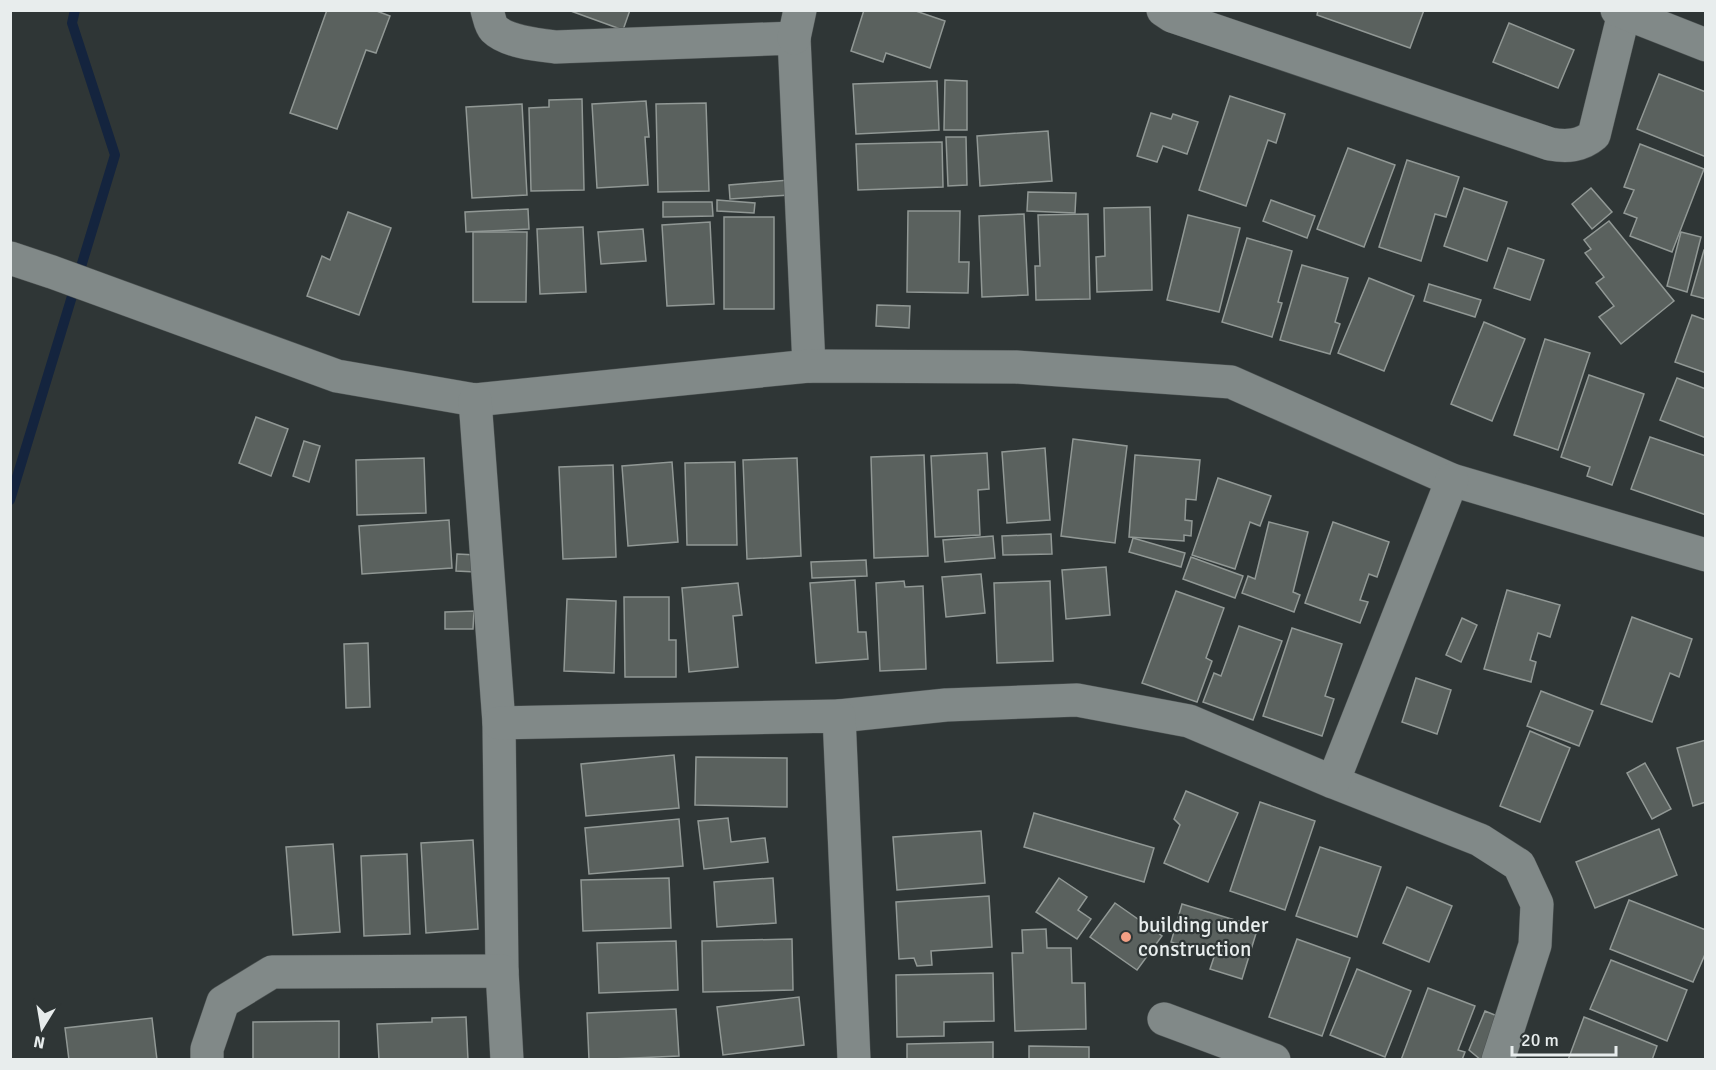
<svg xmlns="http://www.w3.org/2000/svg" width="1716" height="1070" font-family="Signika,sans-serif">
<style>
.lines{fill:none;stroke-linecap:round;stroke-linejoin:round}
.stream{stroke:#14243e;stroke-width:10}
.building{fill:#5a615e;stroke:#919895;stroke-width:1.5}
.minor-casing{stroke:#4d5353;stroke-width:34}
.minor{stroke:#818988;stroke-width:33}
.poi-dot{fill:#f39f84;stroke:#2f3636;stroke-width:2}
.labels{text-anchor:middle;dominant-baseline:central;stroke-width:4.5;stroke-linejoin:round;paint-order:stroke}
.poi-label{font-size:21px;fill:#e8eded;stroke:#2f3636;text-anchor:start}
</style>
<rect width="100%" height="100%" fill="#2f3636"/>
<g class="lines">
<path class="stream" d="M10 500 115 155 72 23 75 10"/>
</g>
<g class="building">
<path d="M327 10H374L390 16 376 53 366 50 337 129 290 113Z"/>
<path d="M568 10H630L623 30Z"/>
<path d="M864 10H913L945 21 930 68 886 53 883 62 851 51Z"/>
<path d="M1318 10H1424L1410 48 1317 15Z"/>
<path d="M1509 23 1574 50 1558 88 1493 62Z"/>
<path d="M1659 74 1706 92V157L1637 129Z"/>
<path d="M945 80 967 81V130H944Z"/>
<path d="M937 81 939 130 856 134 853 84Z"/>
<path d="M1230 96 1285 114 1276 143 1268 140 1246 206 1199 190Z"/>
<path d="M582 99 584 190 531 191 529 108 549 107V100Z"/>
<path d="M646 101 649 137H645L648 185 597 188 592 104Z"/>
<path d="M706 103 709 191 658 192 656 104Z"/>
<path d="M522 104 527 195 472 198 466 107Z"/>
<path d="M1151 113 1171 119 1173 114 1198 122 1187 154 1163 146 1157 162 1137 156Z"/>
<path d="M1048 131 1052 181 980 186 977 136Z"/>
<path d="M946 137H966L967 185 948 186Z"/>
<path d="M942 142 943 187 858 190 856 144Z"/>
<path d="M1640 144 1704 169 1672 252 1630 236 1637 218 1624 213 1634 190 1624 187Z"/>
<path d="M1348 148 1395 165 1364 247 1317 229Z"/>
<path d="M1407 160 1459 177 1446 217 1435 214 1421 261 1379 247Z"/>
<path d="M789 180 790 195 730 199 729 185Z"/>
<path d="M1464 188 1507 202 1487 261 1444 246Z"/>
<path d="M1591 188 1612 212 1592 229 1572 204Z"/>
<path d="M1028 192 1076 193 1075 213 1027 211Z"/>
<path d="M717 200 755 203 754 213 717 211Z"/>
<path d="M1271 200 1315 216 1307 238 1263 221Z"/>
<path d="M663 202H712L713 216 663 217Z"/>
<path d="M1150 207 1152 290 1097 292 1096 257 1105 256 1104 208Z"/>
<path d="M528 209 529 229 466 232 465 212Z"/>
<path d="M908 211H960L959 262H969L968 293 907 292Z"/>
<path d="M348 212 391 228 359 315 307 296 322 256 330 260Z"/>
<path d="M1024 214 1028 295 982 297 979 216Z"/>
<path d="M1088 214 1090 299 1036 300 1035 266H1040L1038 215Z"/>
<path d="M1188 215 1240 228 1219 312 1167 300Z"/>
<rect x="724" y="217" width="50" height="92"/>
<path d="M1609 221 1674 301 1621 344 1599 317 1614 306 1596 283 1604 277 1585 253 1591 249 1584 240Z"/>
<path d="M710 222 714 304 667 306 662 225Z"/>
<path d="M583 227 586 292 540 294 537 229Z"/>
<path d="M643 229 646 261 601 264 598 232Z"/>
<path d="M473 232H527L526 302H473Z"/>
<path d="M1681 232 1701 237 1687 292 1667 286Z"/>
<path d="M1247 238 1292 251 1278 302 1282 303 1272 337 1222 322Z"/>
<path d="M1508 248 1544 260 1530 300 1494 288Z"/>
<path d="M1704 250H1706V299L1691 295Z"/>
<path d="M1302 265 1348 278 1335 322 1340 324 1330 354 1280 340Z"/>
<path d="M1369 278 1414 296 1384 371 1338 353Z"/>
<path d="M1429 284 1481 300 1475 317 1424 301Z"/>
<path d="M877 305 910 306 909 328 876 326Z"/>
<path d="M1692 315 1706 320V373L1675 362Z"/>
<path d="M1484 322 1525 339 1492 421 1451 404Z"/>
<path d="M1545 339 1590 353 1558 450 1514 435Z"/>
<path d="M1589 375 1644 394 1612 485 1587 476 1590 467 1561 457Z"/>
<path d="M1677 378 1706 389V438L1660 420Z"/>
<path d="M256 417 288 429 271 476 239 463Z"/>
<path d="M1650 437 1706 456V515L1631 489Z"/>
<path d="M1073 439 1127 446 1115 543 1061 536Z"/>
<path d="M304 441 320 446 309 482 293 476Z"/>
<path d="M1045 448 1050 520 1007 523 1002 452Z"/>
<path d="M987 453 989 489 978 490 980 535 935 537 931 456Z"/>
<path d="M924 455 928 556 874 558 871 457Z"/>
<path d="M1135 455 1200 460 1196 500 1186 499 1185 520 1192 521 1191 536 1184 535V541L1129 537Z"/>
<path d="M424 458 426 513 357 515 356 460Z"/>
<path d="M797 458 801 556 747 559 743 460Z"/>
<path d="M672 462 678 542 628 546 622 466Z"/>
<path d="M735 462 737 545H687L685 463Z"/>
<path d="M613 465 616 557 563 559 559 467Z"/>
<path d="M1218 478 1271 496 1260 526 1250 522 1235 569 1192 555Z"/>
<path d="M449 520 452 568 362 574 359 526Z"/>
<path d="M1269 522 1308 532 1293 592 1300 595 1294 612 1242 593 1248 576 1255 579Z"/>
<path d="M1333 522 1389 542 1377 577 1369 574 1360 600 1368 602 1360 623 1305 603Z"/>
<path d="M1051 534 1052 554 1003 555 1002 536Z"/>
<path d="M993 536 995 558 945 562 943 540Z"/>
<path d="M1133 538 1185 553 1181 567 1129 552Z"/>
<path d="M457 554 477 555 476 572 456 571Z"/>
<path d="M1191 557 1243 576 1235 598 1183 579Z"/>
<path d="M866 560 867 576 812 578 811 562Z"/>
<path d="M1106 567 1110 615 1066 619 1062 570Z"/>
<path d="M981 574 985 613 946 617 942 577Z"/>
<path d="M855 580 858 632H866L868 659 816 663 810 583Z"/>
<path d="M904 581 905 587 923 586 926 669 880 671 876 583Z"/>
<path d="M1050 581 1053 661 997 663 994 583Z"/>
<path d="M738 583 742 615 733 616 738 667 689 672 682 588Z"/>
<path d="M1507 590 1560 605 1550 637 1538 633 1530 660 1536 662 1531 682 1484 669Z"/>
<path d="M1176 591 1224 608 1206 658 1212 661 1197 702 1142 683Z"/>
<path d="M624 597H669V640H676V677H625Z"/>
<path d="M567 599 616 601 614 673 564 671Z"/>
<path d="M474 611 473 629H445V612Z"/>
<path d="M1632 617 1692 639 1679 677 1670 673 1652 722 1601 704Z"/>
<path d="M1462 618 1477 625 1461 662 1446 655Z"/>
<path d="M1239 626 1282 641 1253 720 1203 702 1214 673 1221 676Z"/>
<path d="M1292 628 1342 644 1325 696 1334 699 1322 736 1263 716Z"/>
<path d="M368 643 370 707 346 708 344 644Z"/>
<path d="M1416 678 1451 690 1437 734 1402 722Z"/>
<path d="M1541 691 1593 711 1579 746 1527 726Z"/>
<path d="M1530 731 1570 748 1540 822 1500 806Z"/>
<path d="M1706 740V802L1693 806 1677 748Z"/>
<path d="M674 755 679 808 586 816 581 764Z"/>
<path d="M696 757 787 758V807L695 805Z"/>
<path d="M1645 763 1671 809 1652 819 1627 773Z"/>
<path d="M1186 791 1238 813 1208 882 1164 863 1180 825 1174 819Z"/>
<path d="M1260 802 1315 821 1285 910 1230 891Z"/>
<path d="M1034 813 1154 848 1144 882 1024 847Z"/>
<path d="M728 818 731 842 765 838 768 862 704 869 698 821Z"/>
<path d="M679 819 683 866 589 874 585 828Z"/>
<path d="M1659 829 1677 875 1595 908 1576 862Z"/>
<path d="M981 831 985 883 897 890 893 837Z"/>
<path d="M473 840 478 929 426 933 421 843Z"/>
<path d="M333 844 340 932 293 935 286 847Z"/>
<path d="M1320 847 1381 867 1357 937 1296 916Z"/>
<path d="M407 854 410 934 364 936 361 856Z"/>
<path d="M669 878 671 928 583 931 581 880Z"/>
<path d="M773 878 776 923 717 927 714 882Z"/>
<path d="M1059 878 1087 897 1078 910 1091 919 1077 939 1036 912Z"/>
<path d="M1407 887 1452 906 1429 962 1383 943Z"/>
<path d="M989 896 992 947 931 951 932 965 917 966 914 958 899 959 896 902Z"/>
<path d="M1629 900 1706 930V952L1693 982 1610 949Z"/>
<path d="M1115 903 1162 936 1137 970 1090 937Z"/>
<path d="M1182 904 1258 927 1242 979 1210 969 1215 954 1171 942Z"/>
<path d="M1046 929 1047 948H1071L1072 983H1085L1086 1029 1015 1031 1012 953H1023L1022 930Z"/>
<path d="M792 939 793 990 703 992 702 941Z"/>
<path d="M1297 939 1350 958 1322 1036 1269 1017Z"/>
<path d="M676 941 678 990 599 993 597 943Z"/>
<path d="M1611 960 1687 990 1667 1041 1590 1009Z"/>
<path d="M1357 969 1411 991 1385 1057 1330 1035Z"/>
<path d="M993 973 994 1021 944 1022V1036L897 1037 896 975Z"/>
<path d="M1428 988 1475 1006 1458 1050 1465 1052 1462 1060H1401Z"/>
<path d="M799 997 804 1045 723 1055 717 1007Z"/>
<path d="M676 1009 679 1056 589 1060 587 1013Z"/>
<path d="M1485 1011 1502 1018 1485 1060H1481L1469 1050Z"/>
<path d="M466 1017 468 1060H379L377 1024 432 1022V1018Z"/>
<path d="M1584 1017 1657 1046 1652 1060H1568Z"/>
<path d="M152 1018 157 1060H69L65 1028Z"/>
<path d="M339 1021V1060H253V1022Z"/>
<path d="M993 1042V1060H907V1044Z"/>
<path d="M1029 1046 1089 1047V1060H1029Z"/>
</g>
<g class="lines">
<defs>
<g id="minor">
<path d="M487 10C489 16 490 25 494 29 507 42 539 45 556 47L794 38 809 366"/>
<path d="M1163 10 1172 16 1550 144C1567 147 1581 146 1594 135L1624 13"/>
<path d="M1617 10 1706 45"/>
<path d="M794 38 800 10"/>
<path d="M10 258 52 272 337 376 475 400 809 366 1016 367 1231 382 1452 480 1706 555"/>
<path d="M475 400 499 723 502 971"/>
<path d="M839 716 946 705 1077 700 1189 721 1333 782 1480 840 1519 865 1537 904 1535 945 1498 1060"/>
<path d="M499 723 839 716 854 1060"/>
<path d="M1333 782 1452 480"/>
<path d="M1164 1019 1274 1060"/>
<path d="M207 1060V1049L223 1002 272 972 502 971 507 1060"/>
</g>
</defs>
<use href="#minor" class="minor-casing"/>
<use href="#minor" class="minor"/>
</g>
<circle class="poi-dot" cx="1126" cy="937" r="6"/>
<g class="labels">
<g class="poi-label">
<text x="1138" y="925">building under<tspan x="1138" dy="24">construction</tspan></text>
</g>
</g>
<rect width="1716" height="1070" fill="none" stroke="#e8eded" stroke-width="24"/>
<g transform="translate(42 1028) rotate(191)" stroke="#2f3636" stroke-width="4.5" paint-order="stroke">
<path d="M0-4.5L10 22L0 15L-10 22Z" fill="#e8eded"/>
<text y="-9" font-size="16" font-weight="bold" text-anchor="middle" fill="#e8eded">N</text>
</g>
<path d="M1512 1046v9h104v-9" fill="none" stroke="#e8eded" stroke-width="3"/>
<text x="1521" y="1046" font-size="18" fill="#e8eded" stroke="#2f3636" stroke-width="4.5" paint-order="stroke">20 m</text>
</svg>
